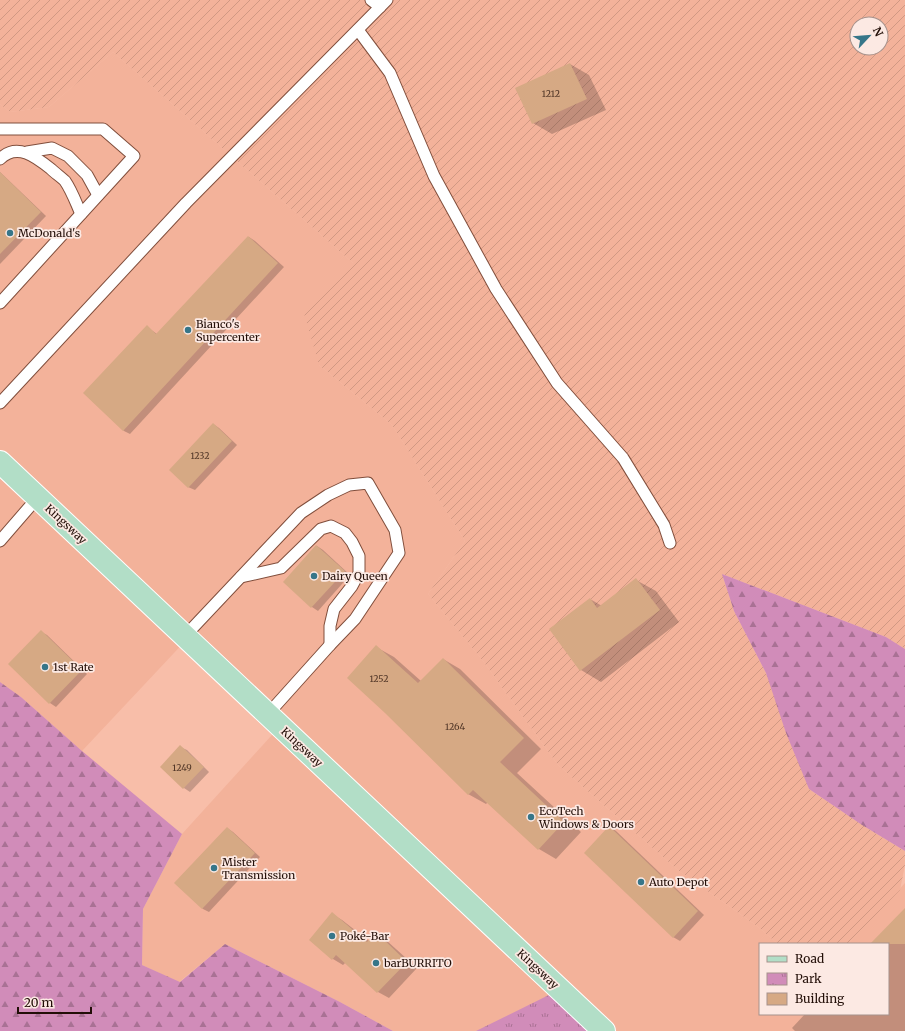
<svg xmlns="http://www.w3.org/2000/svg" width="905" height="1031" font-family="Merriweather,serif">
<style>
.built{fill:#f3b29a}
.industrial{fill:url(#industrial-furrows);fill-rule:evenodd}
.forest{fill:url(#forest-firs)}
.park{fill:url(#park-tufts)}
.shadow{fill:#0003}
.building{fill:#d6a984}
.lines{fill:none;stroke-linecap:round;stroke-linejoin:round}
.lane-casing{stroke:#804e3c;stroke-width:13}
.primary-casing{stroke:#fff;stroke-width:24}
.lane{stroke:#fff;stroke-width:11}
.primary{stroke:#b2dec7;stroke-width:22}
.poi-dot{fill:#367689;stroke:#fce9e3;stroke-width:1.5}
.labels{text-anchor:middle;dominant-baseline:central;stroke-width:3.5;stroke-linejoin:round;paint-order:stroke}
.number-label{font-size:9px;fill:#4f3526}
.poi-label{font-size:11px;fill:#220e07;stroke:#fce9e3;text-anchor:start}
.street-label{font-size:11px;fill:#220e07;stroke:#fce9e3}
</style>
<defs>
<pattern id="industrial-furrows" width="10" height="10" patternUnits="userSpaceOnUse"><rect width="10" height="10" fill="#f3b29a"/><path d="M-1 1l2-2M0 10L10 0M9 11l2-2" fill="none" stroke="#d09883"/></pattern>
<pattern id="forest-firs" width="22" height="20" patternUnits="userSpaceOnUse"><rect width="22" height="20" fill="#d18cb9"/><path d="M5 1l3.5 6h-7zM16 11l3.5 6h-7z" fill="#a97194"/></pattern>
<pattern id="park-tufts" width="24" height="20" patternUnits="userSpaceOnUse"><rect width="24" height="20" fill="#d18cb9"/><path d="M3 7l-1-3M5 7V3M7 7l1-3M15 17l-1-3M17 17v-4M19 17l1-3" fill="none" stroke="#a97194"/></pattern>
</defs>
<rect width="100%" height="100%" fill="#f8bea9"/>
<path class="built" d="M113 52 353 263 319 365 392 425 465 541 428 594 483 661 558 765 679 871 757 926 778 944H760V1014H888V944H848L905 883V1031H393L340 1002 225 944 179 982 142 965 143 909 182 834 281 725 189 637 82 751 21 697 0 682V104L10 112 49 107Z"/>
<path class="industrial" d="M0 0H905V649L886 637 722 574 734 611 766 673 809 789 862 825 905 851V865L900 890 848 944H778L757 926 679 871 558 765 483 661 428 594 465 541 392 425 319 365 303 310 353 263 113 52 49 107 10 112 0 104ZM857 24H881V48H857Z"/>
<g class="forest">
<path d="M722 574 886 637 905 649V851L862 825 809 789 786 733 766 673 734 611Z"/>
<path d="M0 682 21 697 82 751 182 834 143 909 142 965 180 982 225 944 340 1002 393 1031H0Z"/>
</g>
<path class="park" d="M559 990 602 1031H476Z"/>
<g class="shadow">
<path d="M570 64 589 75 606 110 552 134 533 123Z"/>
<path d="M0 172 46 216 0 264Z"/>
<path d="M249 237 255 241 284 267 130 434 124 431 84 393 147 327 157 334Z"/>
<path d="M213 424 219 428 237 445 195 490 188 487Z"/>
<path d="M317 546 323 550 350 575 318 611 312 607 284 582Z"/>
<path d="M636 580 656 591 679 622 601 682 581 670 550 629 590 599 602 606Z"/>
<path d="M41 632 47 635 87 674 56 707 50 703 10 664Z"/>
<path d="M376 647 394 657 421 681 443 659 460 669 541 749 517 773 581 832 556 859 539 849 488 802 486 804 468 794Z"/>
<path d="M180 747 187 750 209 772 190 792 184 788 161 767Z"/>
<path d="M610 827 616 831 704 915 680 941 673 937Z"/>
<path d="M227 828 233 832 260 857 209 912 203 909 175 883Z"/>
<path d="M905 909V1031H795L792 1028 805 1014H888V944H872Z"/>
<path d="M332 914 342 920 369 941 376 934 386 940 417 968 389 998 378 992 346 962 343 965 333 959 310 940Z"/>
</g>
<g class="building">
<path d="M570 63 587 99 532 124 515 88Z"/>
<path d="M0 172 41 212 0 254Z"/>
<path d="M248 236 278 263 123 431 83 393 147 325 156 334Z"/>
<path d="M213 423 232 441 188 488 169 470Z"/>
<path d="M316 545 345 571 311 608 283 582Z"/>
<path d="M636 578 660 610 580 671 549 629 590 598 597 608Z"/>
<path d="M41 630 82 670 49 704 8 664Z"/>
<path d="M376 645 418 683 443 658 524 738 500 762 564 822 538 850 473 790 468 795 385 713 347 678Z"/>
<path d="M180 745 204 767 183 789 160 767Z"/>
<path d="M609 826 698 911 673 938 584 853Z"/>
<path d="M227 827 255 853 202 909 174 883Z"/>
<path d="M905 908V944H870Z"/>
<path d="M332 912 367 942 376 932 407 962 377 993 336 955 332 960 309 940Z"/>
</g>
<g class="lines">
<defs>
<g id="lane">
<path d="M371 0 380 7"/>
<path d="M358 30 390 73 434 176 496 289 557 383 623 458 664 525 670 543"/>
<path d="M0 129H103L134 156 0 303"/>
<path d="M27 152 52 148 68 156 87 175 98 195"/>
<path d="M0 159C17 142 36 157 51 169 55 173 61 177 65 181 72 191 76 203 81 214"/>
<path d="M0 403 186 203 387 0"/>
<path d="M0 541 38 497"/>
<path d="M241 577 281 568 321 529 331 526 345 533 352 542 359 556V573L352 586 334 609 330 626V645"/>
<path d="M185 636 301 513 328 495 349 485 368 483 395 530 399 553 355 619 330 645 268 714"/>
</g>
<path id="primary" d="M0 462 604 1031"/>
</defs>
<use href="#lane" class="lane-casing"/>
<use href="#primary" class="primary-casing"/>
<use href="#lane" class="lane"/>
<use href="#primary" class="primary"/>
</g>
<g class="poi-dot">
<circle cx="10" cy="233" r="4"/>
<circle cx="188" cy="330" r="4"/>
<circle cx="314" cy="576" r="4"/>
<circle cx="45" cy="667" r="4"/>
<circle cx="531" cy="817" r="4"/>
<circle cx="214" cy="868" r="4"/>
<circle cx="641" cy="882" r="4"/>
<circle cx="332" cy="936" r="4"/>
<circle cx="376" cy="963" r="4"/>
</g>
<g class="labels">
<g class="number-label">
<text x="551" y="93">1212</text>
<text x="200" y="455">1232</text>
<text x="379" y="678">1252</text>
<text x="455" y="726">1264</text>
<text x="182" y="767">1249</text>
</g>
<g class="poi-label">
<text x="18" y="233">McDonald's</text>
<text x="196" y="324">Bianco's<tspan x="196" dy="13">Supercenter</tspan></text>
<text x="322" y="576">Dairy Queen</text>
<text x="53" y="667">1st Rate</text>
<text x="539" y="811">EcoTech<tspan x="539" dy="13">Windows &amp; Doors</tspan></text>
<text x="222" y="862">Mister<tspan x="222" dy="13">Transmission</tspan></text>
<text x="649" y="882">Auto Depot</text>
<text x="340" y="936">Poké-Bar</text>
<text x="384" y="963">barBURRITO</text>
</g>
<g class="street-label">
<text transform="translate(66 524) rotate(43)">Kingsway</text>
<text transform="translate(302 747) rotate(43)">Kingsway</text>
<text transform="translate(538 969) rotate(43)">Kingsway</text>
</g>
</g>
<rect x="759" y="943" width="130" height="72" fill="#fce9e3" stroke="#a5918b"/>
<rect x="767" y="956" width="20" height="6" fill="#b2dec7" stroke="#a5918b"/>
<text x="795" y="963" font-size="12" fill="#220e07">Road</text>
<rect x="767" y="973" width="20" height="12" fill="url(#park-tufts)" stroke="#a5918b"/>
<text x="795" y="983" font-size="12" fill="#220e07">Park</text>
<rect x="767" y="993" width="20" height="12" fill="#d6a984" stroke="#a5918b"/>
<text x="795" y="1003" font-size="12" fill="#220e07">Building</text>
<g transform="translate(869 36) rotate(64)"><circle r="19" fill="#fce9e3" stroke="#a5918b"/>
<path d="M0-3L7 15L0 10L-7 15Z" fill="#367689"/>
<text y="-6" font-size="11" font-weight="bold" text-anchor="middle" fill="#220e07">N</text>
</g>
<path d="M18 1007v6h73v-6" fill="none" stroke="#220e07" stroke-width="2"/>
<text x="24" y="1007" font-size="12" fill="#220e07" stroke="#fce9e3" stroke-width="3" paint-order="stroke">20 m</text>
</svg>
